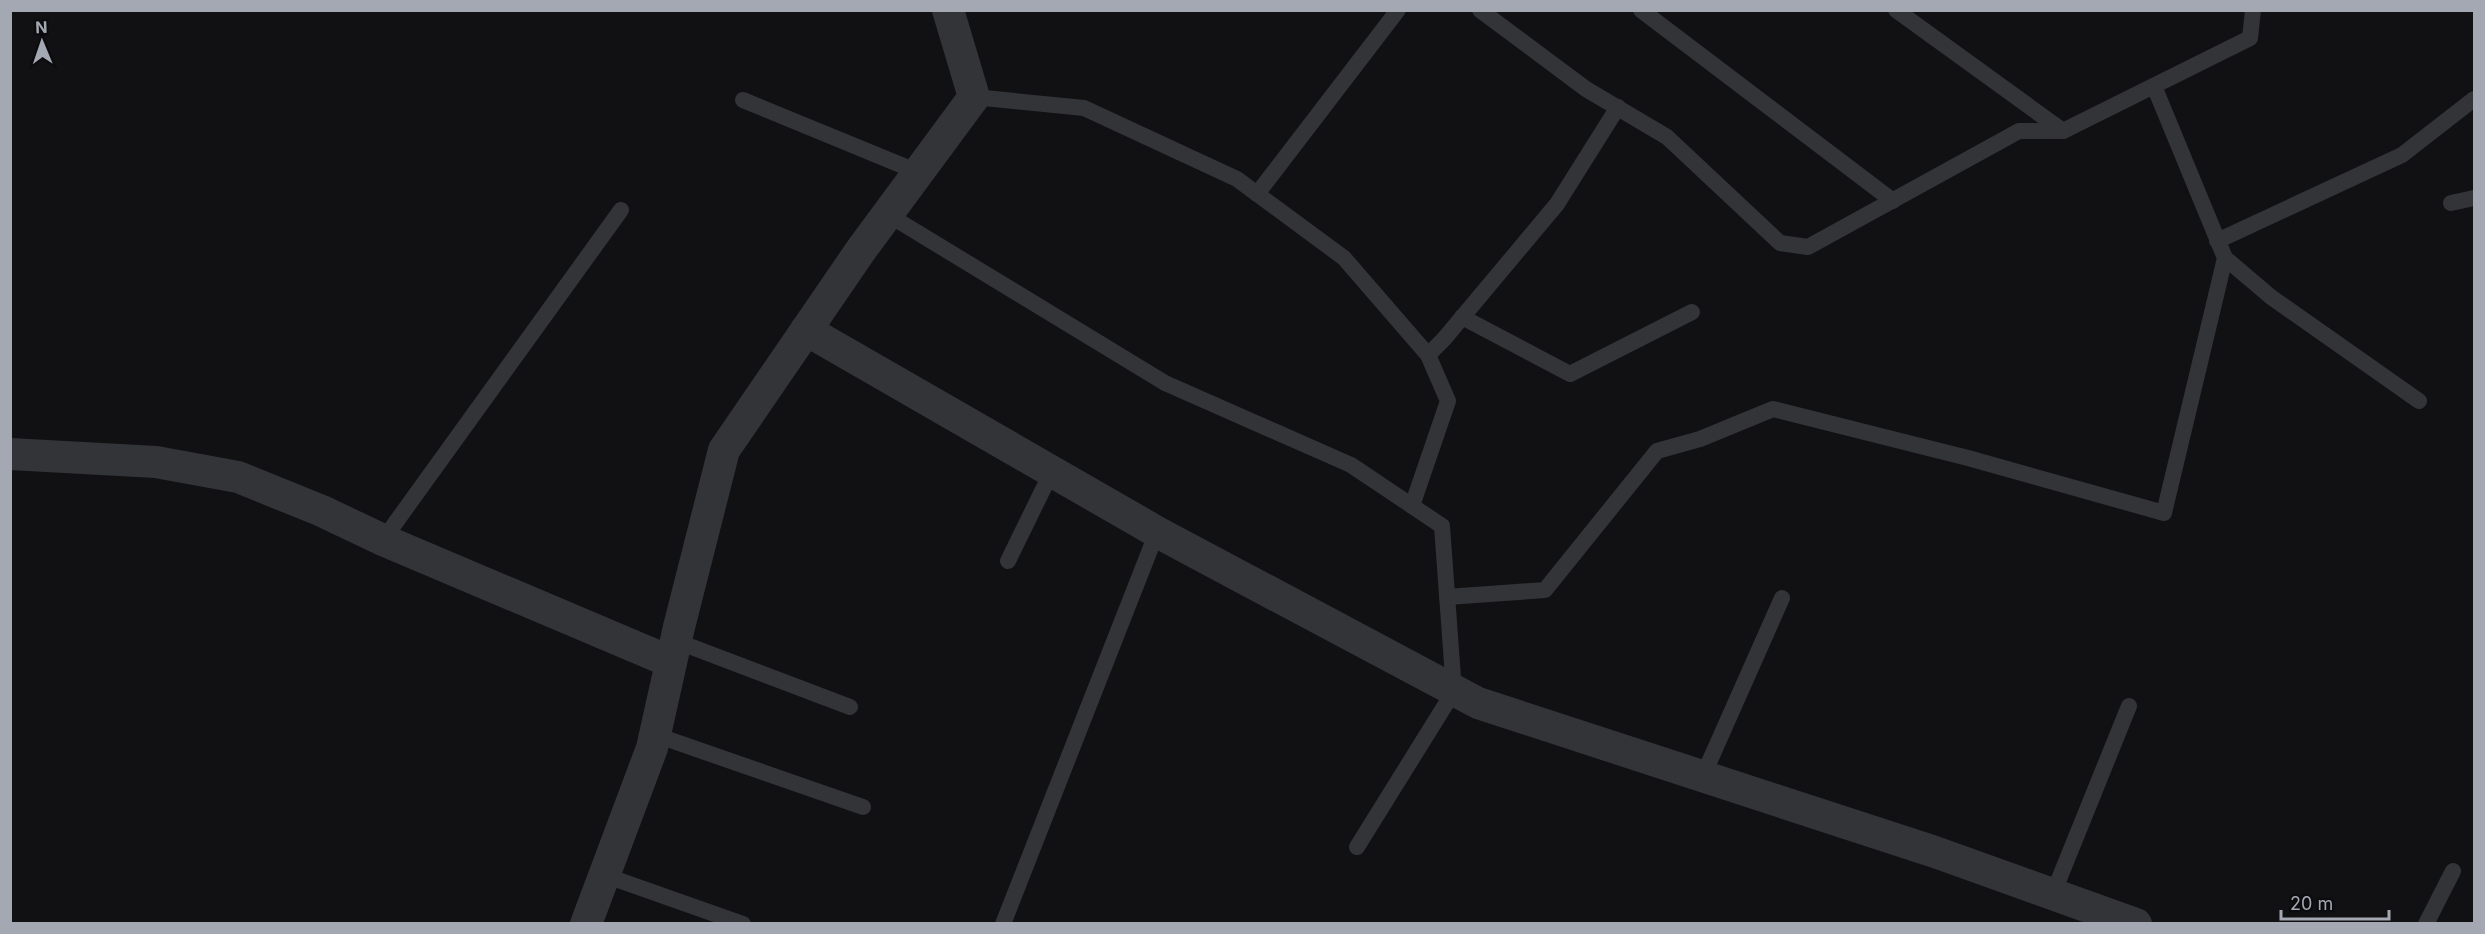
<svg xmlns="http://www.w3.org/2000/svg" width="2485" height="934" font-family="Inter,sans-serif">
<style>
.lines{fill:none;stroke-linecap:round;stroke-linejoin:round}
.service{stroke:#333437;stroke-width:16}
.minor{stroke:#333437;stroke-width:32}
</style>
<rect width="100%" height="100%" fill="#111113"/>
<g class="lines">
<g class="service">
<path d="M1480 10 1586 89 1667 137 1780 243 1808 247 2019 131H2063L2250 38 2253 10"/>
<path d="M1641 10 1893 201"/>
<path d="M1896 10 2063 131"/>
<path d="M974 97 1084 108 1237 179 1344 258 1428 355 1448 401 1412 506"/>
<path d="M743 100 918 172"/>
<path d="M1257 194 1398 10"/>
<path d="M2451 203 2474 198"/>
<path d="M887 214 1165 383 1351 465 1442 526 1454 691 1357 847"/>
<path d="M2217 241 2402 155 2474 99"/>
<path d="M2225 258 2271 297 2419 401"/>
<path d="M1462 317 1570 374 1692 312"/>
<path d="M1428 355 1444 339 1557 204 1618 107"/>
<path d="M383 540 621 210"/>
<path d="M1008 561 1052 471"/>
<path d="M1447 597 1545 590 1657 451 1700 439 1773 409 1968 458 2164 513 2225 258 2154 86"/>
<path d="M676 641 850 707"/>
<path d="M656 735 863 807"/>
<path d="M1703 776 1782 598"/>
<path d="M604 875 743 924"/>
<path d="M2053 894 2129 706"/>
<path d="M1003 924 1157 532"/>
<path d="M2426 924 2453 871"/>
</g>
<g class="minor">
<path d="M806 330 1157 532 1478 703 1935 852 2136 924"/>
<path d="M10 454 156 462 238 477 322 511 383 540 671 662"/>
<path d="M586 924 652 748 679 627 724 450 861 250 974 97 948 10"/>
</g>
</g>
<rect width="2485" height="934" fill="none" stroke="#a4a8b2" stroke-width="24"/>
<g transform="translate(42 42) rotate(358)" stroke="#0c0c0e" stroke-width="4.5" paint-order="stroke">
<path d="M0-4.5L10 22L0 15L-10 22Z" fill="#a4a8b2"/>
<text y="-9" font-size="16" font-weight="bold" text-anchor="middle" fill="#a4a8b2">N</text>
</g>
<path d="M2281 910v9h108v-9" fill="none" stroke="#a4a8b2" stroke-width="3"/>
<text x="2290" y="910" font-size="18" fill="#a4a8b2" stroke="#0c0c0e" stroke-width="4.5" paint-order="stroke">20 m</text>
</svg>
